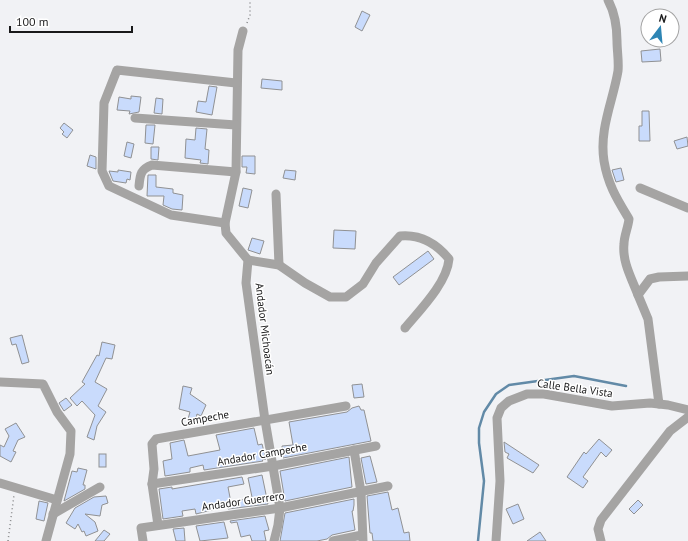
<svg xmlns="http://www.w3.org/2000/svg" width="688" height="541" font-family="'PT Sans',sans-serif">
<style>
.lines{fill:none;stroke-linecap:round;stroke-linejoin:round}
.stream{stroke:#628aa7;stroke-width:2.5}
.building{fill:#c9dbfc;stroke:#909193}
.path{stroke:#88898b;stroke-width:1.5;stroke-dasharray:1 3;stroke-linecap:butt}
.street{stroke:#a5a4a3;stroke-width:9}
.labels{text-anchor:middle;dominant-baseline:central;stroke-width:3;stroke-linejoin:round;paint-order:stroke}
.street-label{font-size:11px;fill:#19191a;stroke:#fff}
</style>
<rect width="100%" height="100%" fill="#f1f2f5"/>
<g class="lines">
<path class="stream" d="M478 541 484 481 479 443V428L484 412 496 394 509 385 574 376 626 386"/>
</g>
<g class="building">
<path d="M362 11 370 15 362 31 355 27Z"/>
<path d="M660 49 661 61 642 62 641 51Z"/>
<path d="M262 79 282 81V90L261 88Z"/>
<path d="M209 86 217 87 212 115 196 112 198 101 206 102Z"/>
<path d="M131 96 141 97 139 112 129 114 130 111 117 110 119 97 131 99Z"/>
<path d="M156 98 163 99 162 114 154 113Z"/>
<path d="M642 111H649L650 141H639V126H642Z"/>
<path d="M64 123 73 130 67 138 62 134 64 132 60 128Z"/>
<path d="M146 125H155L153 144 145 143Z"/>
<path d="M196 128 207 129 205 149 209 150 208 164 200 163 201 160 185 158 186 139 195 140Z"/>
<path d="M687 137 688 146 677 149 674 141Z"/>
<path d="M127 142 134 144 131 158 124 156Z"/>
<path d="M151 147H159L158 160 151 159Z"/>
<path d="M90 155 96 157V169L87 166Z"/>
<path d="M242 156H255V174L246 173 247 167H242Z"/>
<path d="M621 168 624 180 616 182 612 170Z"/>
<path d="M118 170 131 172 130 180 127 179 126 183 113 181 109 171 118 172Z"/>
<path d="M285 170 296 171 295 180 283 178Z"/>
<path d="M148 175H156V187L173 189V193L183 195 182 210 172 209 163 205 164 196H147Z"/>
<path d="M243 188 252 190 248 208 239 206Z"/>
<path d="M334 230 356 231 355 249 333 248Z"/>
<path d="M252 238 264 241 260 254 248 250Z"/>
<path d="M428 251 434 259 399 285 393 277Z"/>
<path d="M22 335 29 362 22 364 16 344 12 345 10 338Z"/>
<path d="M102 342 115 345 112 359 106 358 95 382 107 389 98 406 106 412 97 426 94 440 87 437 95 415 82 401 77 406 70 398 85 384 82 382 97 355 99 356Z"/>
<path d="M362 384 364 397 354 398 352 385Z"/>
<path d="M183 386 192 388 190 394 206 405 201 416 197 414 195 422 188 419 190 412 179 409Z"/>
<path d="M66 398 72 405 64 411 59 403Z"/>
<path d="M359 406 361 410H364L371 441 283 458 282 446 293 445 289 422 347 412 352 408Z"/>
<path d="M16 423 25 437 18 440 13 451 16 452 11 462 0 456V445L4 447 9 436 5 429Z"/>
<path d="M254 428 258 445 262 444 266 459 262 460 263 461 204 470 203 465 190 468V472L165 476 163 461 172 459 170 443 184 440 188 456 220 450 216 435Z"/>
<path d="M599 439 612 450 606 457 601 452 583 477 588 481 583 488 567 477 584 452 586 454Z"/>
<path d="M504 442 539 465 533 473 507 458 509 454 505 452Z"/>
<rect x="99" y="454" width="7" height="13"/>
<path d="M370 456 377 482 366 484 361 458Z"/>
<path d="M349 457 352 487 285 501 280 471Z"/>
<path d="M78 468 87 470 83 485H85V489L64 501 72 471 77 472Z"/>
<path d="M262 475 268 504 228 509 227 506 196 514 195 509 182 511 183 516 163 519 159 489 172 487V489L242 477 244 484 228 487 231 503 252 497 248 478Z"/>
<path d="M388 492 392 510 398 508 404 533 409 532 410 541H373L372 533H370L367 496Z"/>
<path d="M106 496 108 503 102 505 100 516 85 514 95 522 98 531 86 536 84 531 82 532 78 524 75 529 66 523 75 508 94 497Z"/>
<path d="M354 499V505L353 511H352L355 530 332 535 327 539 317 541H280L285 513Z"/>
<path d="M638 500 643 505 634 514 629 509Z"/>
<path d="M39 501 48 503 44 521 36 519Z"/>
<path d="M518 504 524 519 513 524 506 509Z"/>
<path d="M265 516 269 530 264 531 266 541H252L250 535 241 537 237 522 231 523 230 521Z"/>
<path d="M224 522 228 538 200 541 196 526Z"/>
<path d="M184 528 185 541H176L173 529Z"/>
<path d="M104 530 110 534 104 541H95Z"/>
<path d="M540 532 546 541H527Z"/>
</g>
<g class="lines">
<g class="path">
<path d="M247 23 250 15V0"/>
<path d="M8 541 14 495"/>
</g>
<g class="street">
<path d="M608 0C615 13 617 25 617 41 617 51 619 61 618 71 613 101 599 129 604 161 608 185 617 199 629 219 628 228 624 236 624 244 622 262 632 279 638 295"/>
<path d="M243 31 238 50 236 172 225 223 226 233 248 260 246 283 265 420 280 508 278 525 274 541"/>
<path d="M135 118 236 125"/>
<path d="M139 186C140 174 141 169 152 165L236 172"/>
<path d="M640 188 688 208"/>
<path d="M276 194 279 265"/>
<path d="M225 223 171 215 109 186 102 171 104 103 117 70 236 83"/>
<path d="M248 260 279 265 305 283 330 297H346L363 284 376 263 400 236C421 234 436 243 449 259 447 283 420 310 405 328"/>
<path d="M0 382 43 384 57 412 71 431 70 454 46 541"/>
<path d="M659 404 648 319 638 295 650 279 659 277 688 276"/>
<path d="M354 450 361 492 363 541"/>
<path d="M0 483 57 500"/>
<path d="M152 484 273 466 376 446"/>
<path d="M53 514 100 487"/>
<path d="M158 525 152 484 154 469 152 444 156 439 346 406"/>
<path d="M143 541 141 528 280 508 388 486"/>
<path d="M333 541 362 535"/>
<path d="M496 541 500 481 497 418 501 408 509 401 527 394H544L612 406 650 403 668 405 688 410"/>
<path d="M601 541 598 529 601 520 670 431 688 417"/>
</g>
</g>
<g class="labels">
<g class="street-label">
<text transform="translate(265 329) rotate(83)">Andador Michoacán</text>
<text transform="translate(575 388) rotate(8)">Calle Bella Vista</text>
<text transform="translate(205 418) rotate(-10)">Campeche</text>
<text transform="translate(262 454) rotate(-10)">Andador Campeche</text>
<text transform="translate(243 501) rotate(-8)">Andador Guerrero</text>
</g>
</g>
<g transform="translate(660 28) rotate(16)"><circle r="19" fill="#ffffff" stroke="#a3a3a3"/>
<path d="M0-3L7 15L0 10L-7 15Z" fill="#2e85b4"/>
<text y="-6" font-size="11" font-weight="bold" text-anchor="middle" fill="#19191a">N</text>
</g>
<path d="M10 26v6h122v-6" fill="none" stroke="#19191a" stroke-width="2"/>
<text x="16" y="26" font-size="12" fill="#19191a" stroke="#ffffff" stroke-width="3" paint-order="stroke">100 m</text>
</svg>
